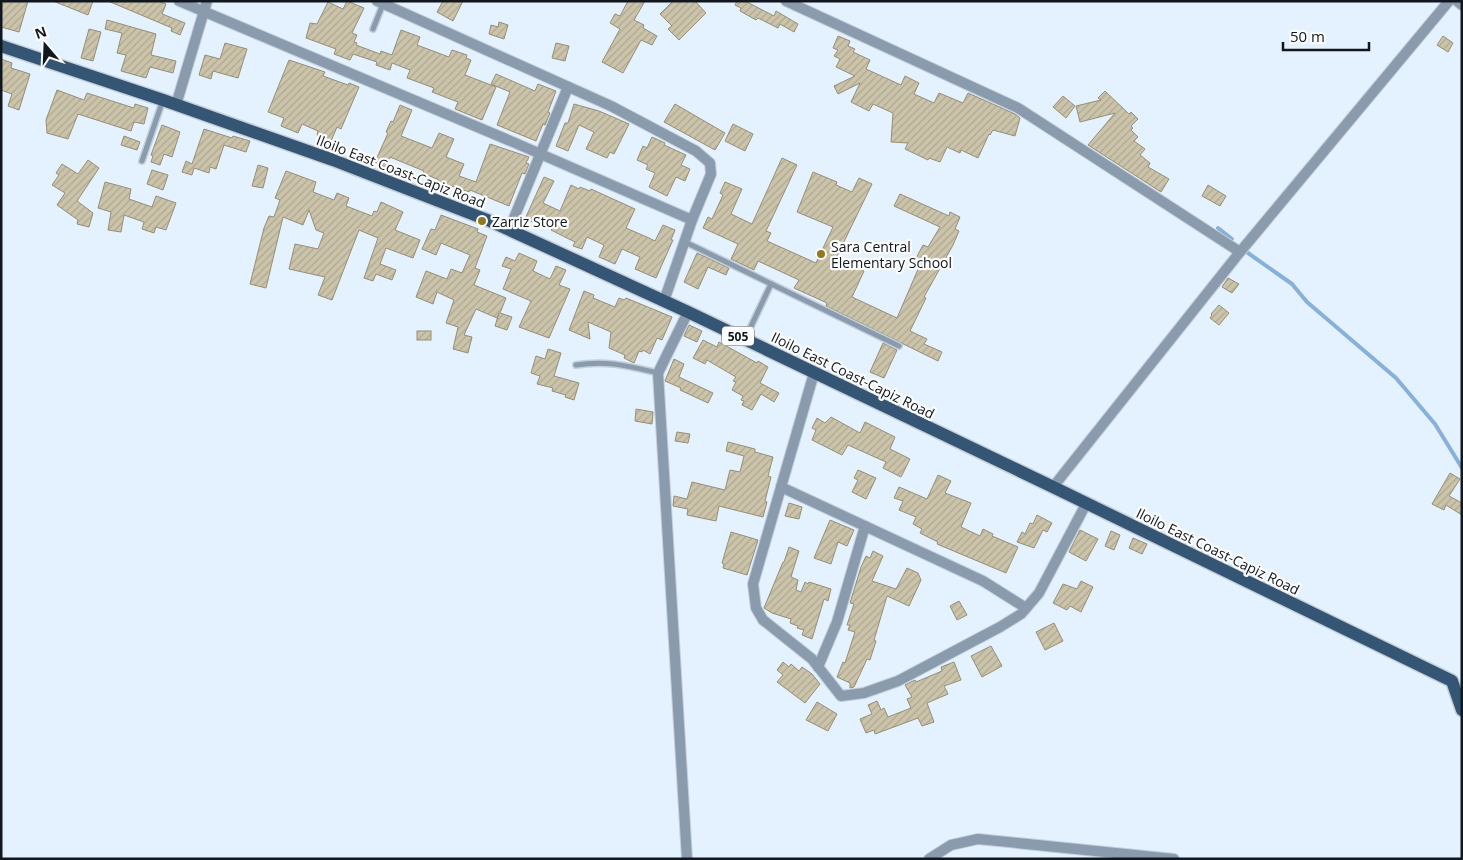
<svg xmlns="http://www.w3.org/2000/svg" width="1463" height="860" font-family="'Open Sans',sans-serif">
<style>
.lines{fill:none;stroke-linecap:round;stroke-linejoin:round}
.stream{stroke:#87b1da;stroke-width:4}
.building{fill:url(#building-hatch);stroke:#968e75}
.lane-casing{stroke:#c2ceda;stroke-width:8}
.street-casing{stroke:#c2ceda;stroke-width:12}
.primary-casing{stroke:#c2ceda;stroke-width:15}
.lane{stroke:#899bad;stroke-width:5}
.street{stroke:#899bad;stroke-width:10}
.primary{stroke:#355574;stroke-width:12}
.poi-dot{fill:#927a20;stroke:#fcfcfc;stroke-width:2}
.labels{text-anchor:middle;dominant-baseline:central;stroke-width:4.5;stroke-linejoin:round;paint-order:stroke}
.shield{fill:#fcfcfc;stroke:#575c61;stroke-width:1}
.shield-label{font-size:12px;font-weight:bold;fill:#10171e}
.street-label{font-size:14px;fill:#10171e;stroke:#fcfcfc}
.poi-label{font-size:14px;fill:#10171e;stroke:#fcfcfc;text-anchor:start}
</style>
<defs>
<pattern id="building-hatch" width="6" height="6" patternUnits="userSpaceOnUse" patternTransform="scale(1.25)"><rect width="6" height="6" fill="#ccc4aa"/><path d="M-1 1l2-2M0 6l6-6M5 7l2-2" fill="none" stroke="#aea892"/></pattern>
</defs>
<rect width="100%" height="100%" fill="#e4f1fe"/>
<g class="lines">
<g class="stream">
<path d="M1218 228 1232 239"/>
<path d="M1248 253 1292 284 1307 302 1396 378 1435 424 1462 468"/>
</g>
</g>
<g class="building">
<path d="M1 1H28L19 32 1 27Z"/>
<path d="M53 1H93L88 15Z"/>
<path d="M108 1H159L166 4 162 14 185 23 180 35 171 31 172 28Z"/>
<path d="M347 1 364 8 352 33 357 35 354 42 357 43 356 45 380 54 381 51 392 55 401 30 420 37 417 45 449 57 452 50 467 55 466 58 471 60 465 75 496 87 482 120 455 109 458 102 432 92 434 88 407 78 410 70 392 63 390 70 376 65 377 62 353 54 350 60 334 54 336 49 306 38 310 23 317 24 328 2 343 9Z"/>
<path d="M443 1H463L453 21 437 12Z"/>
<path d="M628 1H645L634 20 644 25 643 28 657 36 652 45 641 40 623 73 602 62 620 29 610 23 615 14 620 16Z"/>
<path d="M673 1H695L706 13 679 40 668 29 672 26 660 14Z"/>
<path d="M737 1H745L774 16 776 11 798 24 794 32 780 24 778 28 758 18 756 20 740 11 741 8 735 5Z"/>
<path d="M107 20 156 34 151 55 176 61 173 73 150 67 146 78 121 71 126 55 117 53 122 33 105 29Z"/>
<path d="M499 22 508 25 504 39 489 34 491 25 498 27Z"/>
<path d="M89 29 101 32 93 61 81 58Z"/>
<path d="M838 36 850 41 848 46 855 49 853 52 870 60 866 69 901 85 905 76 919 83 914 94 934 103 939 93 963 103 968 93 1015 114 1020 118 1015 136 993 130 990 135 989 134 978 158 961 150 960 153 947 147 940 162 929 158 928 160 905 149 908 143 891 142 893 113 873 104 869 111 851 102 860 83 838 94 834 86 855 76 836 67 840 59 834 56 838 50 833 48Z"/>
<path d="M1443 36 1453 43 1448 52 1437 45Z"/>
<path d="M225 43 247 49 238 78 213 71 211 79 199 75 205 55 220 59Z"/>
<path d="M556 43 569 46 565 61 552 58Z"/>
<path d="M1 59 12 63 11 68 30 74 19 110 8 106 12 94 1 90Z"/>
<path d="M289 60 325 72 323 76 348 85 349 83 359 87 341 129 337 127 331 141 317 135 318 131 302 124 298 133 281 126 284 118 268 112Z"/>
<path d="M496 74 535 91 538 84 556 91 548 112 550 113 545 125 543 124 536 141 497 125 510 92 491 84Z"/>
<path d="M57 90 84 100 87 93 134 108 135 104 148 108 144 124 134 122 131 131 78 114 68 139 47 133 46 120Z"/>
<path d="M1105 91 1129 114 1131 112 1138 119 1131 126 1133 128 1131 130 1138 137 1134 141 1145 149 1140 155 1150 163 1148 167 1169 179 1161 192 1088 145 1115 113 1080 122 1076 106 1101 100 1098 98Z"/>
<path d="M1063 96 1075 106 1066 118 1053 107Z"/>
<path d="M574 104 599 111 629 124 614 154 610 152 607 158 586 149 594 132 579 125 568 151 556 146 565 123H568Z"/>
<path d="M675 104 725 133 715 150 664 122Z"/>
<path d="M400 105 412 110 401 136 432 148 439 133 454 139 446 157 464 164 459 176 476 182 490 144 529 157 526 163 529 164 525 174 522 173 509 206 470 190 469 192 448 185 447 187 438 182 439 180 423 173 424 171 390 157 385 167 375 162 388 133 386 132 391 121 393 122Z"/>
<path d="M733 124 753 134 745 151 725 141Z"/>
<path d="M162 125 180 132 172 157 164 154 160 165 151 162 153 156 151 155Z"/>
<path d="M204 129 232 138 233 136 250 141 246 152 224 145 216 169 210 167 209 173 194 168 192 175 182 172 186 161 192 164Z"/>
<path d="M124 136 140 142 137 150 121 145Z"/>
<path d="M652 137 665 143 664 145 686 155 681 165 690 169 685 181 676 177 667 196 649 187 655 173 646 169 648 165 637 160 643 146 647 148Z"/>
<path d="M782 158 797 165 766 231 771 233 767 241 816 263 833 227 797 212 813 172 837 182 836 185 852 192 859 178 872 184 836 258 864 271 852 297 897 318 919 267 913 264 923 245 928 247 940 227 894 206 900 194 949 216 950 212 960 217 955 229 959 231 953 245 924 297 926 298 910 331 927 339 924 344 942 352 938 361 826 306 827 303 794 288 799 280 758 261 754 270 731 259 738 244 703 228 708 217 712 219 723 195 720 193 725 182 742 189 731 214 752 224Z"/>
<path d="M88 160 99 168 77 201 93 213 89 227 77 224 78 220 57 205 65 193 52 185 59 175 56 173 62 164 78 174Z"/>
<path d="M258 165 268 168 263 188 252 186Z"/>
<path d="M152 170 168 175 163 190 147 184Z"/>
<path d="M286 171 316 182 313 192 334 200 337 193 349 198 346 206 372 216 374 211 377 212 381 202 403 212 395 230 420 240 413 258 386 248 380 264 396 270 392 280 376 274 373 281 364 278 378 238 359 230 332 300 318 295 325 277 289 269 295 244 318 249 324 233 316 230 309 210 303 225 283 217 266 288 250 284 264 228 269 216 274 217 280 200 275 198Z"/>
<path d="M544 177 554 181 543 203 560 211 571 185 579 189 580 187 590 191 591 189 635 209 626 228 649 238 655 241 663 225 675 230 671 240H673L656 278 635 269 640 257 622 249 615 264 599 257 604 245 587 237 582 249 573 246 575 242 551 230 552 229 525 219Z"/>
<path d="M105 182 131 189 129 199 152 207 156 196 176 203 166 230 156 227 154 233 142 229 144 222 124 215 121 232 108 230 111 212 98 208Z"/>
<path d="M1208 185 1226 196 1220 206 1202 196Z"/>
<path d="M441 215 478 229 477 232 487 236 475 268 480 270 474 285 506 298 500 313 512 317 507 330 495 326 499 313 497 318 476 309 464 335 472 337 468 353 453 349 458 327 446 323 454 300 437 292 433 304 416 297 426 271 447 279 451 269 462 273 470 255 441 243 436 255 422 249 431 229 435 230Z"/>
<path d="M519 253 537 261 533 271 550 279 556 266 566 270 559 285 570 289 549 338 519 327 531 301 503 289 511 269 502 266 506 257 515 261Z"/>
<path d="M697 253 729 268 726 275 708 267 698 289 684 282Z"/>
<path d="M1228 278 1239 284 1232 293 1222 287Z"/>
<path d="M584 291 594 295 593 298 615 307 619 298 624 300 626 298 672 317 662 340 657 338 650 354 643 350 642 352 639 351 634 363 624 358 625 355 609 348 611 332 588 322 590 339 569 330Z"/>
<path d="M1219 305 1229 313 1219 325 1210 318 1212 315 1211 314Z"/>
<path d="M689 325 702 331 697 342 684 336Z"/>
<rect x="417" y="331" width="14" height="9"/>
<path d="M703 340 717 347 719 342 757 363 758 361 768 367 760 383 779 393 774 402 761 394 752 410 742 405 744 401 741 400 743 396 732 390 736 382 733 381 736 377 707 360 705 364 693 358Z"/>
<path d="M883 343 897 350 884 378 870 372Z"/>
<path d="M548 349 561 353 554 376 579 383 574 400 565 397 566 395 552 391 553 388 537 384 540 376 531 373 536 356 545 359Z"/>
<path d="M674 359 684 364 679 377 713 393 708 403 680 390 681 388 665 381Z"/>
<path d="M636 409 653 412 652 424 635 421Z"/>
<path d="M831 417 860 433 865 422 895 437 890 449 910 459 901 477 883 468 886 462 848 445 842 455 812 440 816 430 812 428 817 418 825 423Z"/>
<path d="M677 432 690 434 688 443 675 441Z"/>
<path d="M728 442 755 449V452L773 457 768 476 771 477 765 501 767 502 763 517 719 506 716 521 687 515 688 509 673 506 674 496 687 499 692 482 725 490 730 470 740 472 744 456 726 451Z"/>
<path d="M858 470 876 478 866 499 852 492 858 480 854 478Z"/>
<path d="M1450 473 1460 479 1449 496 1462 503V515L1446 505 1444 510 1432 504Z"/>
<path d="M938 475 951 481 945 493 971 503 961 527 980 536 983 529 993 534 992 536 1018 547 1006 573 937 544 938 542 920 533 922 529 913 524 916 517 899 510 903 501 894 498 899 487 927 499Z"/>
<path d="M789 503 802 507 799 519 785 516Z"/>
<path d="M1037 515 1052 523 1047 532 1043 530 1034 548 1017 542 1022 532 1025 534 1030 523 1033 524Z"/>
<path d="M830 520 854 530 847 546 838 542 831 564 814 558Z"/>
<path d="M1080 530 1098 539 1086 561 1069 552Z"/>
<path d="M1111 531 1120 535 1114 550 1105 546Z"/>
<path d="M731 532 758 540 747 575 723 568 724 564 722 563Z"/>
<path d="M1133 538 1147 544 1142 554 1129 548Z"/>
<path d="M789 547 799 551 791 577 798 580 796 590 801 592 805 582 808 584 809 582 831 589 828 601 824 599 812 639 802 635 804 630 797 628 798 626 790 623 791 619 772 613 764 608 783 562H784Z"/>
<path d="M873 551 883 556 872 581 896 589 907 568 918 573 921 580 909 606 887 596 874 640 876 641 870 660 867 659 854 687 850 688V683L837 677 843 662 845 663 855 632 848 630 850 625H847L854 604 850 603 861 567 866 556 870 558Z"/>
<path d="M1081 581 1093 587 1081 612 1070 606 1067 610 1053 603 1063 584 1077 589Z"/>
<path d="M959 601 967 615 957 620 950 606Z"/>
<path d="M1054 623 1063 641 1045 650 1036 632Z"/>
<path d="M991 646 1002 666 982 677 971 656Z"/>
<path d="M783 662 789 667 791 664 799 671 802 667 812 674 820 684 805 703 777 682 783 675 777 670Z"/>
<path d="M954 662 961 680 944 686 948 694 927 703 934 722 922 726 918 718 875 734 874 730 866 733 860 719 872 714 868 705 877 701 881 710 884 708 888 717 911 708 907 699 912 697 905 685 915 680 916 682 942 671 941 667Z"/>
<path d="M817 702 837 714 828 731 806 720Z"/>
</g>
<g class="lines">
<defs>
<g id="lane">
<path d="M373 29 383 4"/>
<path d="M142 161 163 100"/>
<path d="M685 242 899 346"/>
<path d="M745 339 771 284"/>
<path d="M576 365C607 360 628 366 658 373"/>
</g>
<g id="street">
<path d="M179 1 513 142 692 220"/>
<path d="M377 1 611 106 696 151 710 163 711 174 692 220 664 301"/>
<path d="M786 1 1018 108 1240 252"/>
<path d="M1457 1 1462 5"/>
<path d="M176 105 207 1"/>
<path d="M509 230 568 87"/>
<path d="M814 373 753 584 756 608 763 620 812 659 841 696 864 693 898 681 1000 627 1021 614 1039 593 1086 504"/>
<path d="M781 487 983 581 1026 608"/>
<path d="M1053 487 1240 252 1449 1"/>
<path d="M818 667 837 622 865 526"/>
<path d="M687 859 658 373 688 312"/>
<path d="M929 859 951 845 978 839 1174 859"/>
</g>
<path id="primary" d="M1 46 163 100 333 160 490 221 688 312 1053 487 1452 681 1462 710"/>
</defs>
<use href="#lane" class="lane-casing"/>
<use href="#street" class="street-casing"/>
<use href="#primary" class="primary-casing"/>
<use href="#lane" class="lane"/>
<use href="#street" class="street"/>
<use href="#primary" class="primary"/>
</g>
<g class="poi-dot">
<circle cx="482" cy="221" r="5"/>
<circle cx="821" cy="254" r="5"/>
</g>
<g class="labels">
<rect class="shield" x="722" y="326.5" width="32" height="19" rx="4"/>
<g class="shield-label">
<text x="738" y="336">505</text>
</g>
<g class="street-label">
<text transform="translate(401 171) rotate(21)">Iloilo East Coast-Capiz Road</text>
<text transform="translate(853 375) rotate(26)">Iloilo East Coast-Capiz Road</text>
<text transform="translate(1218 551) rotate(26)">Iloilo East Coast-Capiz Road</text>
</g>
<g class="poi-label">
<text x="492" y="221">Zarriz Store</text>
<text x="831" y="246">Sara Central<tspan x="831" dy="16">Elementary School</tspan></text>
</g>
</g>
<rect width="1463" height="860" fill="none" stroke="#10171e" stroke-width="5"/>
<g transform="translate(45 45) rotate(341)" stroke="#fcfcfc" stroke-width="4" paint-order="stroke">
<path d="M0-4L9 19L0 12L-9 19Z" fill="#10171e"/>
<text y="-8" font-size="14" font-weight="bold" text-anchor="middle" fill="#10171e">N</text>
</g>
<path d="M1283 42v8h86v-8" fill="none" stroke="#10171e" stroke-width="2.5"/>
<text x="1290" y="42" font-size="15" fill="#10171e" stroke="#fcfcfc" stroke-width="4" paint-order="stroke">50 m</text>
</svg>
